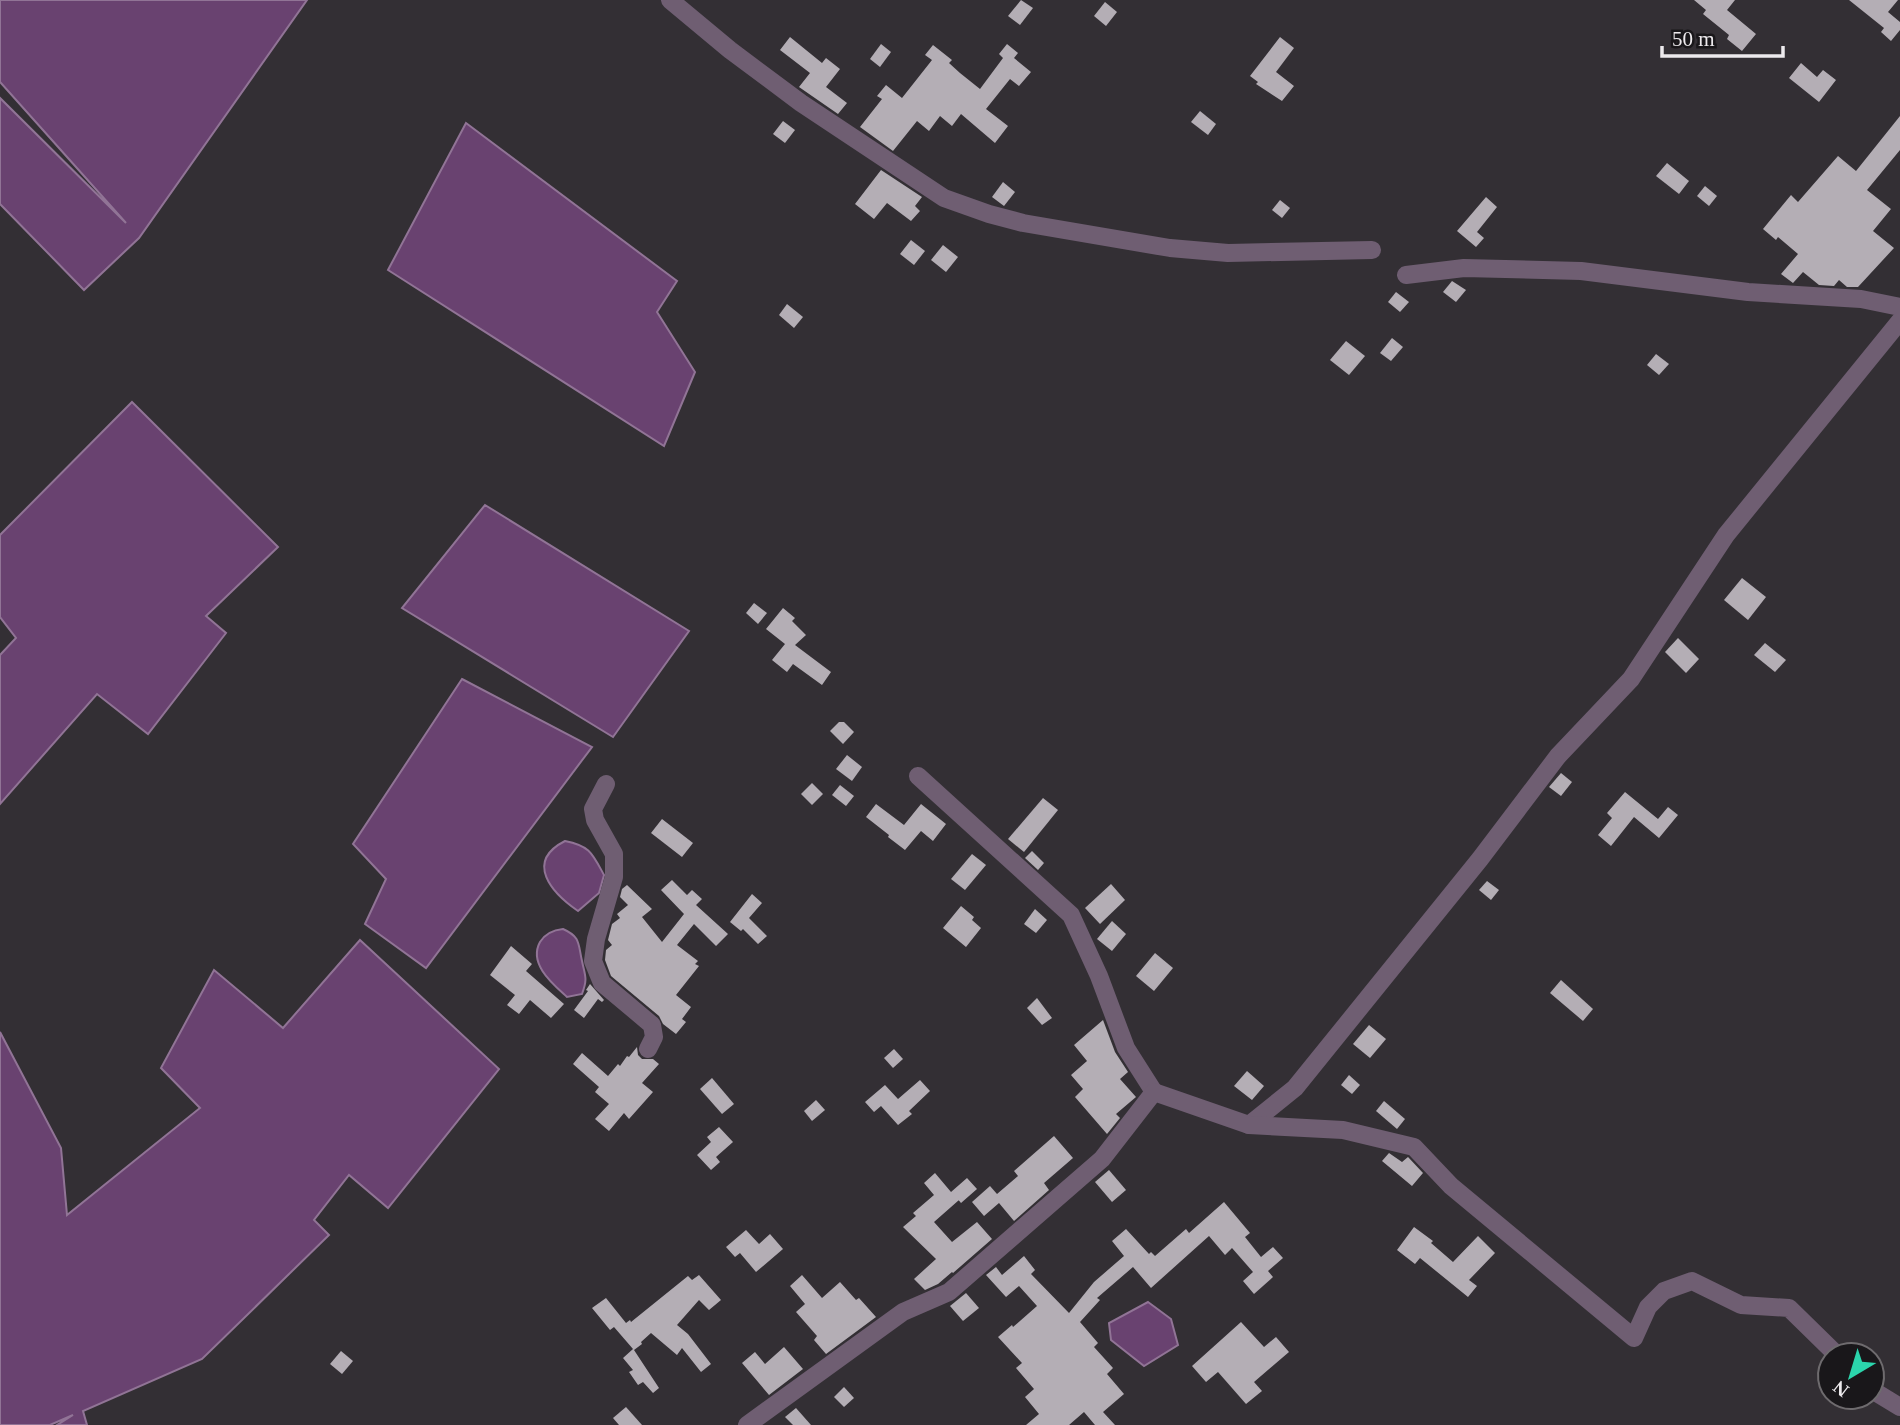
<svg xmlns="http://www.w3.org/2000/svg" width="1900" height="1425" font-family="Georgia,serif">
<style>
.water{fill:#694270;stroke:#917496;stroke-width:2}
.building{fill:#b4aeb5}
.lines{fill:none;stroke-linecap:round;stroke-linejoin:round}
.street{stroke:#6f5e72;stroke-width:18}
</style>
<rect width="100%" height="100%" fill="#332f34"/>
<g class="water">
<path d="M0 0H307L139 238 84 290 0 204V98L126 223 0 82Z"/>
<path d="M466 123 677 281 657 312 695 372 664 446 388 270Z"/>
<path d="M132 402 278 547 206 616 226 633 148 734 97 694 0 804V655L16 638 0 617V535Z"/>
<path d="M485 505 689 631 613 737 402 608Z"/>
<path d="M462 679 592 747 426 968 365 924 386 879 353 844Z"/>
<path d="M565 841C590 846 592 853 604 875L599 893 578 911C552 893 524 862 565 841Z"/>
<path d="M563 929C581 937 578 944 582 961 585 976 588 978 582 994L567 997C553 984 528 964 540 942 545 934 553 930 563 929Z"/>
<path d="M360 940 499 1069 388 1208 349 1175 314 1220 329 1235 202 1359 83 1411 87 1425H57L73 1415 50 1425H0V1032L61 1148 67 1215 200 1108 161 1068 214 970 283 1028Z"/>
<path d="M1148 1302 1171 1319 1178 1345 1144 1366 1111 1340 1109 1323Z"/>
</g>
<g class="building">
<path d="M1021 0 1033 8 1020 25 1008 16Z"/>
<path d="M1694 0H1735L1727 10 1756 34 1742 51 1727 39 1729 35 1703 14 1706 10Z"/>
<path d="M1849 0H1898L1888 12 1900 22V30L1891 41 1881 32 1884 28Z"/>
<path d="M1105 2 1117 12 1106 26 1094 16Z"/>
<path d="M790 37 822 63 826 58 840 69 826 87 847 103 838 114 799 87 810 73 780 50Z"/>
<path d="M1280 37 1294 48 1276 72 1294 86 1282 101 1256 84 1258 82 1250 76Z"/>
<path d="M881 44 891 52 880 67 870 59Z"/>
<path d="M1007 44 1018 53 1014 58 1031 72 1019 86 1010 79 986 109 1008 126 995 143 961 114 952 126 940 116 929 131 917 121 893 151 860 127 882 99 877 96 886 85 902 98 932 60 925 55 933 45 952 60 949 63 960 73 980 89 1003 58 999 54Z"/>
<path d="M1801 63 1817 77 1823 70 1836 80 1819 102 1789 78Z"/>
<path d="M1200 111 1216 124 1208 135 1191 122Z"/>
<path d="M1900 116V150L1867 190 1891 209 1873 231 1894 248 1858 287H1847L1839 280 1834 286 1819 285 1803 272 1793 283 1781 274 1798 254 1778 237 1776 240 1763 229 1791 195 1798 202 1838 156 1856 171Z"/>
<path d="M783 121 795 130 785 143 773 134Z"/>
<path d="M1667 163 1689 181 1679 194 1656 176Z"/>
<path d="M881 170 922 197 915 206 920 211 911 221 887 203 874 219 855 204Z"/>
<path d="M1003 182 1015 192 1004 206 992 197Z"/>
<path d="M1705 186 1717 196 1709 206 1697 196Z"/>
<path d="M1486 197 1497 207 1477 232 1484 238 1476 247 1457 231Z"/>
<path d="M1280 200 1290 208 1282 218 1272 210Z"/>
<path d="M911 240 925 251 914 265 900 254Z"/>
<path d="M943 245 958 257 946 272 931 260Z"/>
<path d="M1452 281 1466 290 1456 302 1443 292Z"/>
<path d="M1396 292 1409 302 1400 312 1388 302Z"/>
<path d="M787 304 803 317 794 328 779 315Z"/>
<path d="M1392 338 1403 347 1391 361 1380 353Z"/>
<path d="M1346 341 1365 356 1349 375 1330 360Z"/>
<path d="M1656 354 1669 364 1659 375 1647 365Z"/>
<path d="M1742 578 1766 597 1748 620 1724 600Z"/>
<path d="M754 603 767 613 758 624 746 613Z"/>
<path d="M783 608 795 618 792 621 806 635 795 645 831 672 822 685 793 664 787 672 772 660 785 644 766 629Z"/>
<path d="M1678 638 1699 659 1686 673 1665 652Z"/>
<path d="M1765 643 1786 660 1775 672 1754 655Z"/>
<path d="M839 722H844L854 732 843 744 830 731Z"/>
<path d="M847 755 862 767 852 781 836 769Z"/>
<path d="M1561 773 1572 782 1561 796 1549 787Z"/>
<path d="M812 783 823 794 812 805 801 794Z"/>
<path d="M840 785 854 796 846 806 832 795Z"/>
<path d="M1625 792 1658 819 1668 807 1678 815 1659 838 1634 817 1611 846 1598 835 1612 818 1607 813Z"/>
<path d="M1043 798 1058 810 1024 852 1008 839Z"/>
<path d="M876 804 904 825 921 804 946 824 933 841 921 831 905 850 888 837 889 835 866 817Z"/>
<path d="M662 819 693 843 682 857 651 833Z"/>
<path d="M1032 851 1044 863 1038 870 1025 858Z"/>
<path d="M972 854 986 865 965 890 951 879Z"/>
<path d="M672 880 687 895 692 890 702 899 696 905 728 934 716 946 694 924 677 945 698 961 695 964 699 966 676 995 691 1007 682 1019 686 1022 676 1034 663 1024 659 1016 611 976 605 960 606 950 612 945 608 940 612 924 620 918 617 914 628 905 620 897 622 889 627 885 652 909 642 917 662 942 684 914 661 890Z"/>
<path d="M1487 881 1499 890 1491 900 1479 890Z"/>
<path d="M1111 884 1125 900 1100 924 1085 908Z"/>
<path d="M752 894 762 903 749 918 767 936 758 944 743 929 741 931 730 922Z"/>
<path d="M961 906 974 917 972 920 981 928 966 947 943 928Z"/>
<path d="M1035 909 1047 920 1036 933 1024 924Z"/>
<path d="M1112 921 1126 934 1112 951 1097 939Z"/>
<path d="M511 946 532 964 526 971 564 1004 551 1018 530 1000 519 1014 507 1005 515 995 490 975Z"/>
<path d="M1155 953 1173 968 1154 991 1136 976Z"/>
<path d="M1561 980 1593 1009 1583 1021 1550 993Z"/>
<path d="M590 984 604 1000 602 1002 598 999 584 1018 574 1010 588 991 586 990Z"/>
<path d="M1037 998 1052 1018 1042 1025 1027 1008Z"/>
<path d="M1103 1020 1115 1052 1128 1072 1120 1079 1136 1097 1116 1114 1120 1118 1107 1134 1075 1097 1083 1089 1071 1075 1087 1061 1074 1045Z"/>
<path d="M1369 1025 1386 1039 1370 1058 1353 1044Z"/>
<path d="M637 1047 638 1055 642 1059H653L659 1064 642 1083 653 1092 629 1119 624 1113 609 1131 595 1119 609 1104 595 1092 599 1087 573 1064 582 1053 608 1076 618 1064 620 1066 627 1056 629 1057Z"/>
<path d="M894 1049 903 1059 893 1068 884 1058Z"/>
<path d="M1247 1071 1264 1086 1252 1100 1234 1086Z"/>
<path d="M1349 1075 1360 1085 1352 1094 1341 1085Z"/>
<path d="M712 1078 734 1104 722 1114 700 1089Z"/>
<path d="M920 1080 930 1091 909 1111 912 1114 898 1125 881 1106 874 1112 865 1102 885 1085 898 1099Z"/>
<path d="M816 1100 825 1110 812 1121 804 1111Z"/>
<path d="M1384 1101 1405 1119 1397 1129 1376 1111Z"/>
<path d="M719 1127 733 1142 716 1157 720 1162 711 1170 697 1155 711 1142 707 1137Z"/>
<path d="M1054 1136 1073 1158 1044 1183 1049 1190 1014 1221 999 1203 984 1216 972 1202 990 1186 997 1194 1018 1176 1014 1171Z"/>
<path d="M1389 1153 1402 1162 1408 1157 1423 1173 1412 1186 1382 1161Z"/>
<path d="M1109 1170 1126 1190 1112 1202 1095 1182Z"/>
<path d="M935 1173 951 1192 967 1178 977 1189 961 1203 956 1197 959 1200 934 1222 952 1242 977 1222 992 1239 953 1273 952 1272 938 1284 925 1290 914 1279 936 1259 903 1227 916 1216 913 1213 934 1195 924 1183Z"/>
<path d="M1224 1202 1250 1233 1245 1237 1261 1257 1273 1247 1283 1258 1268 1271 1273 1277 1254 1294 1243 1281 1253 1272 1232 1248 1225 1255 1209 1236 1151 1288 1133 1267 1097 1298 1100 1300 1080 1322 1098 1343 1094 1347 1113 1368 1107 1374 1124 1394 1103 1412 1115 1425H1095L1084 1412 1069 1425H1026L1039 1414 1025 1397 1034 1389 1016 1368 1022 1363 998 1337 1012 1325 1013 1327 1037 1306 1019 1286 1006 1297 986 1275 996 1267 1002 1275 1024 1256 1035 1270 1031 1274 1069 1313 1094 1282 1124 1256 1112 1241 1126 1229 1149 1254 1151 1252 1155 1256 1186 1229 1189 1233Z"/>
<path d="M1414 1227 1433 1241 1431 1243 1453 1262 1478 1236 1495 1253 1469 1280 1477 1286 1468 1297 1420 1258 1415 1264 1397 1250Z"/>
<path d="M746 1230 759 1244 770 1234 783 1249 756 1272 740 1253 735 1257 726 1247Z"/>
<path d="M699 1275 721 1300 709 1310 699 1300 677 1325 688 1334 711 1364 701 1372 682 1348 677 1355 651 1333 641 1342 642 1344 634 1350 659 1388 653 1393 643 1382 638 1385 629 1372 633 1370 623 1358 633 1349 614 1327 610 1330 592 1308 606 1298 626 1323 630 1320 631 1322 688 1276 692 1280Z"/>
<path d="M802 1275 822 1298 840 1282 856 1300 859 1298 876 1317 826 1354 814 1340 817 1336 796 1312 805 1304 790 1286Z"/>
<path d="M966 1293 979 1308 963 1321 950 1306Z"/>
<path d="M1241 1322 1264 1347 1276 1337 1289 1352 1254 1382 1262 1391 1246 1404 1218 1372 1206 1382 1192 1366Z"/>
<path d="M784 1347 803 1369 769 1395 742 1363 755 1352 765 1364Z"/>
<path d="M341 1351 353 1361 342 1374 330 1364Z"/>
<path d="M844 1387 854 1398 844 1407 834 1397Z"/>
<path d="M626 1407 642 1425H619L613 1418Z"/>
<path d="M796 1408 811 1425H793L785 1417Z"/>
</g>
<g class="lines">
<g class="street">
<path d="M670 0 730 50 801 103 944 198 989 214 1023 223 1170 248 1228 253 1372 250"/>
<path d="M1406 275 1464 268 1581 271 1748 292 1861 299 1900 307"/>
<path d="M918 776 1071 915 1099 976 1126 1048 1154 1092"/>
<path d="M606 784 593 809 595 820 614 854V877L596 939 593 961 602 983 652 1025 654 1037 648 1049"/>
<path d="M1249 1125 1295 1088 1480 859 1558 756 1631 679 1726 535 1900 321"/>
<path d="M1872 1390 1900 1407"/>
<path d="M747 1425 903 1312 949 1292 1102 1159 1154 1092 1249 1125 1343 1130 1414 1147 1451 1186 1634 1338 1648 1307 1664 1291 1692 1281 1741 1305 1789 1308 1837 1355"/>
</g>
</g>
<g transform="translate(1851 1376) rotate(218)"><circle r="33" fill="#19171a" stroke="#6e6b6e" stroke-width="2"/>
<path d="M0-5L12 26L0 18L-12 26Z" fill="#2bd5ac"/>
<text y="-10" font-size="19" font-weight="bold" text-anchor="middle" fill="#edeaed">N</text>
</g>
<path d="M1662 46v10h121v-10" fill="none" stroke="#edeaed" stroke-width="3.5"/>
<text x="1672" y="46" font-size="21" fill="#edeaed" stroke="#19171a" stroke-width="5" paint-order="stroke">50 m</text>
</svg>
